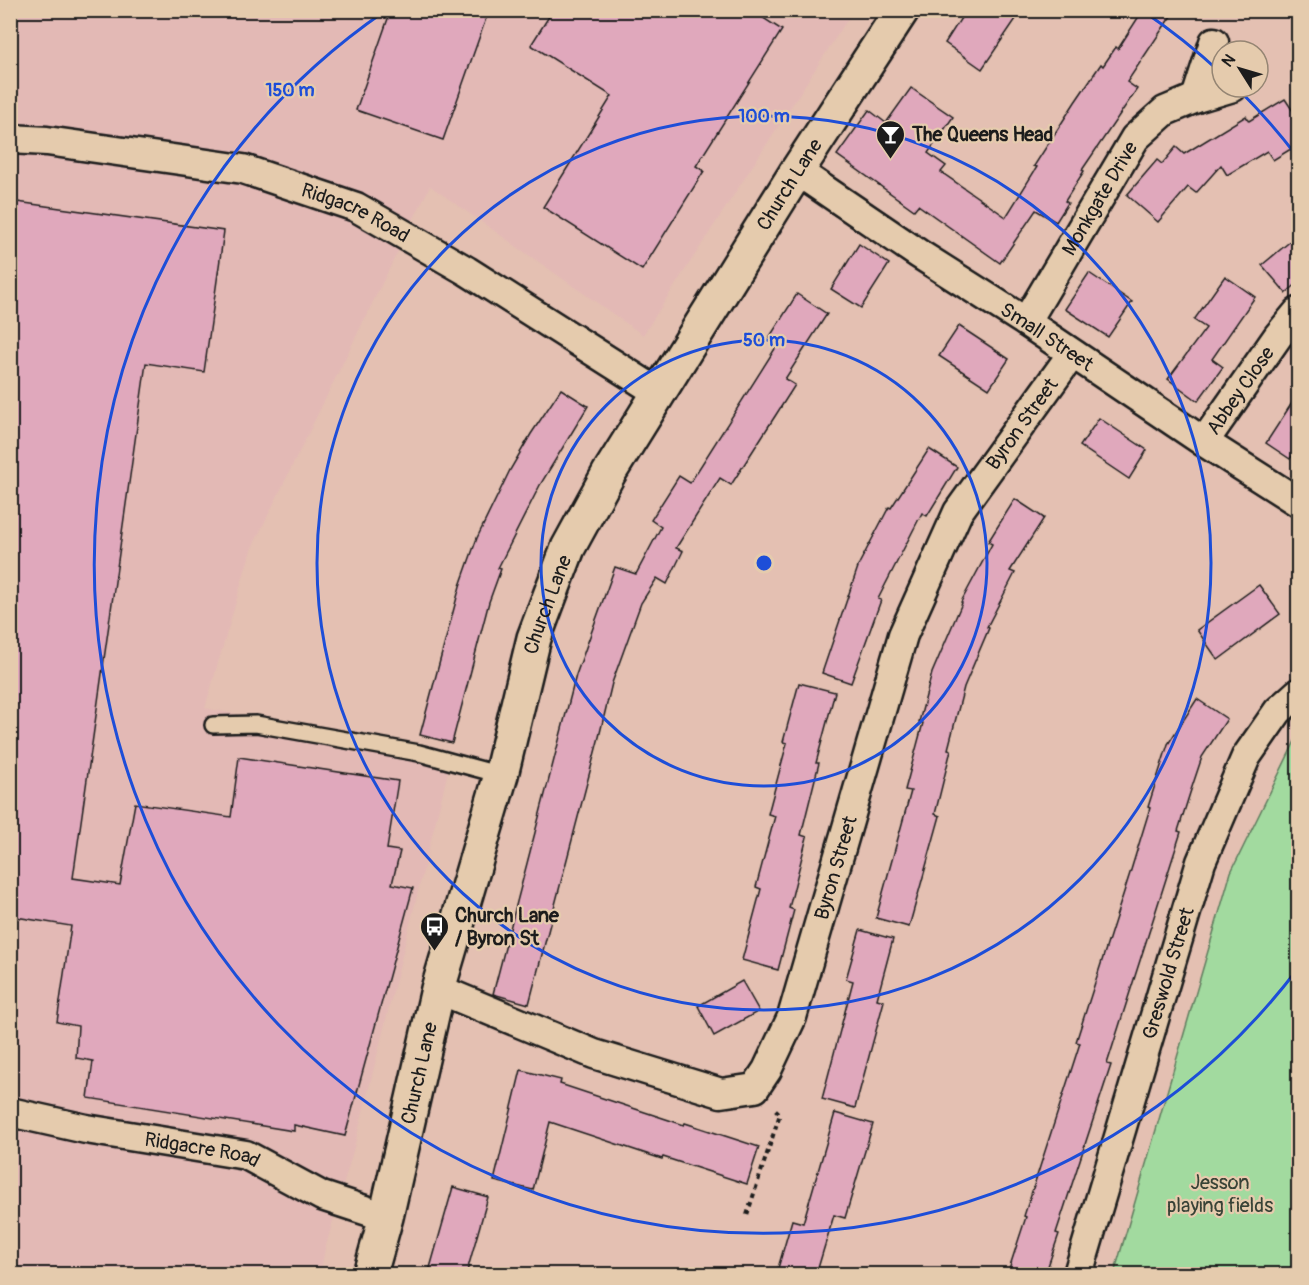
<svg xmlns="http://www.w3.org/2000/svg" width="1309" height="1285" font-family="Pangolin,sans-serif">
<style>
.built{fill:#e3b9b5}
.green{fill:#a2da9f;stroke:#5f7b5e;stroke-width:1.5}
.building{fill:#e0a8bc;stroke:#1c1c1c;stroke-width:1.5}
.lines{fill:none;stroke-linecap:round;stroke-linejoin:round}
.service-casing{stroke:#1c1c1c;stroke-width:20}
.minor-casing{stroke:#1c1c1c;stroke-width:33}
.secondary-casing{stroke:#1c1c1c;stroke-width:38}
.path{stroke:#1c1c1c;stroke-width:4;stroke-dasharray:4.5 4.5;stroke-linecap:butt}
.service{stroke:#e5cbad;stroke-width:15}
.minor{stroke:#e5cbad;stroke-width:28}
.secondary{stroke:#e5cbad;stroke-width:33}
.ring{fill:none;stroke:#1d4ed8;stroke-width:3}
.labels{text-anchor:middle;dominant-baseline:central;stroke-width:4.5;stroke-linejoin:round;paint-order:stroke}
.poi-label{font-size:20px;font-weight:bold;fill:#1c1c1c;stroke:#e5cbad;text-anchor:start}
.street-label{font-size:20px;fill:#1c1c1c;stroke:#e5cbad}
.park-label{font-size:20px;fill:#374236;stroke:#e5cbad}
.centre{fill:#1d4ed8;stroke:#e5cbad;stroke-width:3}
.ring-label{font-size:18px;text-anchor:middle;font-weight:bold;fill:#1d4ed8;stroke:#e5cbad;stroke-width:4.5;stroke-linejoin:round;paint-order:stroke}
</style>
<rect width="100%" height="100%" fill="#e4c0b2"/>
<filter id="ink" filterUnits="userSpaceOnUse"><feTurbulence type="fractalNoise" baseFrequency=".0167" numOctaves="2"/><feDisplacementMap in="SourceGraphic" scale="12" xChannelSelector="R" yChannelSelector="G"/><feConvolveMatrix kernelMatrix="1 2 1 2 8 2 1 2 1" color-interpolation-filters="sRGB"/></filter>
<g filter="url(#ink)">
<path class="built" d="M10 11H853L643 335 430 186 251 550 205 708 452 756 355 1144 325 1249 320 1274H11Z"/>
<path class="green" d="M1298 735V1274H1114L1231 872Z"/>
<g class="building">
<path d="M391 10H489L443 140 356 110Z"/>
<path d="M553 10H751L782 30 696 166 704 171 642 270 543 207 612 96 531 45Z"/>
<path d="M966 10H1022L982 69 945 43Z"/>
<path d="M1143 10H1175L1127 82 1137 89 1082 170 1084 171 1065 201 1068 203 1056 222 1036 210 1000 263 918 205 914 210 837 155 869 110 886 123 911 88 953 117 928 153 946 166 941 172 1006 217 1037 167 1034 166 1075 102 1101 64 1103 66 1116 47 1118 49Z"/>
<path d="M1285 99 1299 120V144L1273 160 1267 151 1227 175 1221 165 1196 193 1188 187 1158 222 1127 195 1157 160 1162 164 1176 147 1184 154 1246 116 1249 121Z"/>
<path d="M10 201 224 231 204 372 146 363 73 878 120 885 135 803 231 817 239 757 398 781 387 849 400 851 392 884 413 888 345 1136 294 1125V1131L88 1098 93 1061 76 1058 78 1026 57 1022 71 926 10 916Z"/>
<path d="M1299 234V282L1286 293 1262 265Z"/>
<path d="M859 244 889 264 861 308 831 289Z"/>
<path d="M1089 273 1132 302 1108 337 1065 309Z"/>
<path d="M1225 276 1255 297 1212 359 1223 367 1198 401 1168 379 1206 328 1194 320Z"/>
<path d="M797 294 827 314 785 379 795 385 731 485 720 478 676 548 683 551 667 584 657 578 641 603 612 683 599 737 529 1004 493 994 576 675 615 567 636 574 661 527 651 520 679 476 690 483 778 344 769 338Z"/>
<path d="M959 326 1009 359 989 389 939 356Z"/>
<path d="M561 389 588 406 540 485 498 568 501 569 489 602 452 743 420 735 460 586 477 538 510 470 531 434Z"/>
<path d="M1299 392V446L1290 459 1266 443Z"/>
<path d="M1099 418 1147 450 1129 479 1080 446Z"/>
<path d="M929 449 957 467 927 516 922 513 878 599 881 600 851 683 822 673 859 564 889 507 891 508Z"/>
<path d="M1015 499 1044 518 1010 571 1015 573 987 627 989 628 964 687 948 749 951 750 935 814 940 816 909 927 876 918 911 791 905 790 923 723 919 722 932 673 962 603 961 602 992 544 988 542Z"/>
<path d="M1259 585 1280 614 1218 660 1197 630Z"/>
<path d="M799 683 835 692 816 763H819L801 835 807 837 789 908 794 910 778 970 742 960 761 889 756 887 775 816 768 814 787 743 783 742Z"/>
<path d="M1197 699 1227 719 1202 757 1190 793 1178 831 1181 832 1107 1064 1111 1065 1056 1233 1059 1234 1045 1275H1007L1026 1217 1024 1216 1080 1043 1076 1042 1131 870 1150 808 1148 807 1168 744Z"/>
<path d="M860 930 893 939 877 999 884 1001 855 1108 822 1099 853 981 846 979Z"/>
<path d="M742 981 759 1011 714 1036 698 1006Z"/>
<path d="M521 1070 561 1080 560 1084 684 1125 685 1123 759 1147 747 1184 663 1157 662 1159 550 1122 533 1190 494 1181Z"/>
<path d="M835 1113 873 1124 845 1218 834 1215 816 1275H776L792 1220 803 1223Z"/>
<path d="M453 1187 488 1197 466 1275H428Z"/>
</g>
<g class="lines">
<defs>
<path id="service" d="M213 725 256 724 419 753 501 775"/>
<g id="minor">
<path d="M1196 98 1214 42"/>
<path id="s1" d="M10 139 47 141 243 169 356 207 467 271 659 393"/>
<path id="s2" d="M797 171 919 254 1026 322 1204 442 1298 502"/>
<path id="s3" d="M1026 322 1135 138 1165 111 1196 98 1233 87"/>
<path id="s4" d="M1204 442 1278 336 1298 312"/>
<path id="s5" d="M438 989 594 1054 721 1093 755 1088 767 1070 792 1017 903 635 958 512 1072 354"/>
<path id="s6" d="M10 1112 86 1129 246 1155 322 1196 386 1217"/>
<path id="s7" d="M1078 1274 1201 862 1246 757 1278 711 1298 693"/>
</g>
<g id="secondary">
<path id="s8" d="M370 1274 386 1217 438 989 501 775 534 638 568 548 609 473 797 171 902 10"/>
</g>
</defs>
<use href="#service" class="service-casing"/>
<use href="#minor" class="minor-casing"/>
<use href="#secondary" class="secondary-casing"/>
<path class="path" d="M747 1215 780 1114 774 1108"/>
<use href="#service" class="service"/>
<use href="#minor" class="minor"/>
<use href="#secondary" class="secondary"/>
</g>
</g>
<g class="ring">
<circle cx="764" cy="563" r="223"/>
<circle cx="764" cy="563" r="447"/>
<path d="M1296 971A670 670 0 1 1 385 11M1143 11A670 670 0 0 1 1221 73M1238 89A670 670 0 0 1 1296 155"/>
</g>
<defs>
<symbol id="bar-pin" viewBox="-11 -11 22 30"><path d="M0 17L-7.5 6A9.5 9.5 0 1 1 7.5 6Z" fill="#1c1c1c" stroke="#e5cbad"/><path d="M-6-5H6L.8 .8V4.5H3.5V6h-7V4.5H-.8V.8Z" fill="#fff"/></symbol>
<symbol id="bus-pin" viewBox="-11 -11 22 30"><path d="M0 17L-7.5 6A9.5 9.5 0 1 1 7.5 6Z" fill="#1c1c1c" stroke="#e5cbad"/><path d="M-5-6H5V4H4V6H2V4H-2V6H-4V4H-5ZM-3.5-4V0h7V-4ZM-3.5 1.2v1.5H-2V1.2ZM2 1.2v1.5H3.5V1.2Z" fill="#fff"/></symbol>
</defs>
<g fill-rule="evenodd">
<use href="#bar-pin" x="874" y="118" width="33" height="45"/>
<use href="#bus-pin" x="418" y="910" width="33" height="45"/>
</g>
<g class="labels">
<g class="poi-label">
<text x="912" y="134">The Queens Head</text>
<text x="455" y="915">Church Lane<tspan x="455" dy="23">/ Byron St</tspan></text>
</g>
<g class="street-label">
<text stroke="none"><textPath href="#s8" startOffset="1179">Church Lane</textPath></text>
<text stroke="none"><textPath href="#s3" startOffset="144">Monkgate Drive</textPath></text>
<text stroke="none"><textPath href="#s1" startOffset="356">Ridgacre Road</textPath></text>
<text stroke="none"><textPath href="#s2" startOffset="300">Small Street</textPath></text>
<text stroke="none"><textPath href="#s4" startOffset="63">Abbey Close</textPath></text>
<text stroke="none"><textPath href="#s5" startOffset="1058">Byron Street</textPath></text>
<text stroke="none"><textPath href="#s8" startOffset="693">Church Lane</textPath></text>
<text stroke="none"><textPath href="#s5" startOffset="572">Byron Street</textPath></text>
<text stroke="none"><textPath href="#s7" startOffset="314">Greswold Street</textPath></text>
<text stroke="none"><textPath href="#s8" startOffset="207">Church Lane</textPath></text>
<text stroke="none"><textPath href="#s6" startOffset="196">Ridgacre Road</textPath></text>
</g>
<g class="park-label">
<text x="1220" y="1182">Jesson<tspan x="1220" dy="23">playing fields</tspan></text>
</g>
</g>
<circle cx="764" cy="563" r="9" class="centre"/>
<g class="ring-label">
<text x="290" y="96">150 m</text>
<text x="764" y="122">100 m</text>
<text x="764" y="346">50 m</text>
</g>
<rect width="1309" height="1285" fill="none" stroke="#e5cbad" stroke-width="36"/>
<rect x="18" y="18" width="1273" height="1249" fill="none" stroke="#1c1c1c" stroke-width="2" filter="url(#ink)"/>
<g transform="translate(1240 69) rotate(307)"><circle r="28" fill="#e5cbad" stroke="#958573" stroke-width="1.5"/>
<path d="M0-4.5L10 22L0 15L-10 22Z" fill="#1c1c1c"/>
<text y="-9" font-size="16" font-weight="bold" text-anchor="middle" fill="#1c1c1c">N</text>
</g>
</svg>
